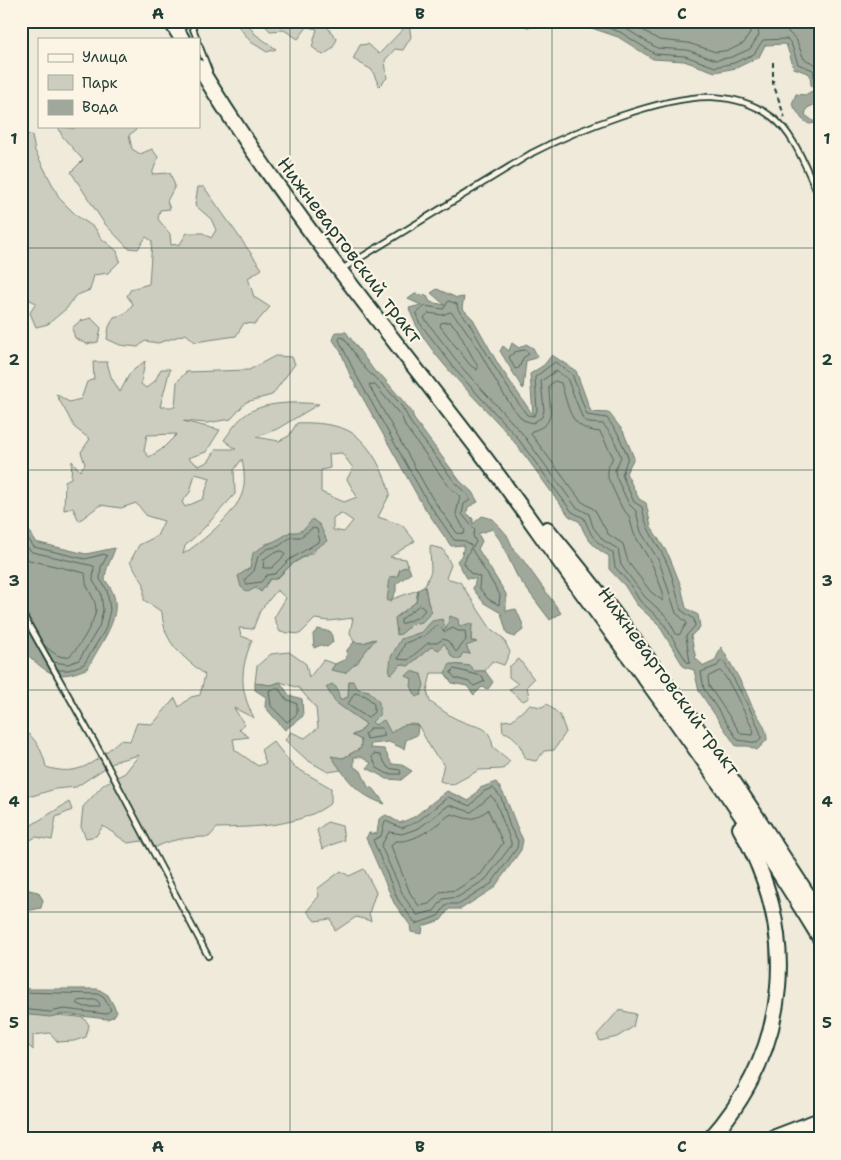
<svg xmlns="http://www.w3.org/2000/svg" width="841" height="1160" font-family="'Shantell Sans',sans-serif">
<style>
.green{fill:#cccdbf;stroke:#76857a;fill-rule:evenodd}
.water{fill:#9fa89a;stroke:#6c7d71}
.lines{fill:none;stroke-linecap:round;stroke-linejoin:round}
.shore{stroke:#52685d;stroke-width:1}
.lane-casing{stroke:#1f3d34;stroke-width:8}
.primary-casing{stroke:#1f3d34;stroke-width:18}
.highway-casing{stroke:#1f3d34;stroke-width:20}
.path{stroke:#1f3d34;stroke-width:2;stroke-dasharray:5 4;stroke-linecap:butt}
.lane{stroke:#fcf5e5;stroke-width:4.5}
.primary{stroke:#fcf5e5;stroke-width:14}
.highway{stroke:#fcf5e5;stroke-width:16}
.grid{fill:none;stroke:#1f3d34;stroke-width:1;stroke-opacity:0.55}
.labels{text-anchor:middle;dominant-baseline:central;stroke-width:4.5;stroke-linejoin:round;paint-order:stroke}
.street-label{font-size:19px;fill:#1f3d34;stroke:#fcf5e5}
.neatline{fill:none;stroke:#1f3d34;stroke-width:2}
.grid-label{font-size:16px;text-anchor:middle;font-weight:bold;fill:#1f3d34}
</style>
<rect width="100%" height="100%" fill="#efeada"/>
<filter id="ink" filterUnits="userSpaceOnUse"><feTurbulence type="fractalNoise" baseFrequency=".02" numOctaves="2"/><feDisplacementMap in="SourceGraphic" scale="10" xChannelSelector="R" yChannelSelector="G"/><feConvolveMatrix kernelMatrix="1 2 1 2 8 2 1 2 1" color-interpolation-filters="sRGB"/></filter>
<g filter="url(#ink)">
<g class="green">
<path d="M234 21H246L255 34 276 49 267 52 251 42Z"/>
<path d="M261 21H322L337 39 332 49 323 55 312 47 317 29 307 27 298 39 284 30 270 31Z"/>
<path d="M409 23 411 37 403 50 395 49 385 60 387 78 379 86 372 70 353 59 360 45 368 44 379 54Z"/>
<path d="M21 116 29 122 23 133 32 136 35 151 60 199 77 216 95 228 101 238 117 251 120 261 108 273 94 275 90 290 75 296 67 308 48 324 36 327 30 313 36 303 21 295V281L28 268 21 266Z"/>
<path d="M58 126 74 129 75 126H134L136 130 129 135 132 149 140 154 152 149 158 157 152 174 170 173 175 186 167 201 170 209 160 210 158 219 170 234 171 245 180 244 187 233H203L211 238 216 230 211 219 195 205 198 187H204L262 269 248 278 254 297 270 307 255 324 244 323 236 336 195 342 186 334 158 343 145 341 138 347 120 345 107 339 109 327 114 317 125 314 133 304 127 296 131 289 149 284 152 241 146 237 138 249 128 248 104 223 71 172 83 160 62 136Z"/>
<path d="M91 318 101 328 98 342 87 344 75 338 72 328 80 321Z"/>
<path d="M275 356 292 357 295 364 272 395 246 402 231 419 207 423 183 421 220 430 206 452 188 458 199 466 209 461 216 449H236L224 440C230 432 236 422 244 416 261 401 298 402 319 404L277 429 256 437 279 441 289 436 297 423C313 422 340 424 354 434 372 447 385 474 390 494L378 517 402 525 415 541 390 557 406 559 408 566 400 569 387 601 418 590 416 602 395 618 401 634 412 624 422 622 432 612 428 603 425 586 431 571 430 546 443 549 451 565 446 578 460 582 491 629 503 638 510 652 504 665 492 661 485 671H474L471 666 451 664 445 673H431L427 691 430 702C440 708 450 717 461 721 478 729 489 723 493 747L510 761 503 769 479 770 452 785 440 781 444 764 433 752 418 725 410 723 391 734 371 722 369 691 358 689 349 681 348 697 335 702 366 724 360 732 352 735 361 740V748L343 758 332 757 341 770 328 772 307 760 285 740 291 732 305 738 318 728 316 708 299 688 280 682 271 685 255 683 257 666 271 654 289 652 306 664 309 678 323 660 335 664 332 670 358 663 363 652 374 639 363 643 354 642 350 633 353 618 329 621 315 619 300 634 280 632 274 618 286 598 277 590 260 611 253 629 239 628 241 636 252 640C240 670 239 689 254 718L234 708 244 724 239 730 249 737 233 739 235 750 258 766 266 763 261 750 273 741 293 766 331 788V803C300 827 254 827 217 828L209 837C187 837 168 839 149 851L142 841 128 843 103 826 96 836 86 838 81 827 83 807 104 784 125 773 139 755 116 761 76 787 55 789 32 796 21 792V728C35 737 43 751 46 767 80 778 96 761 120 740L130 741 137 723 153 724 175 698 179 707 191 697 200 695 205 675C182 655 164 645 162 612L144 600V584L130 562 139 545 157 536 164 521 147 516 136 503 121 508 100 505 79 521 73 508 64 510 65 481 71 478 72 461 80 471 85 464 81 452 90 439 75 428 56 394 69 402 81 399 87 382 94 379 93 362H107L111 377 120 392 130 373 145 361 141 384 146 388 155 381 161 369H170L160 407H175L177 382 186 372 249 370ZM177 434 161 450 149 457 144 451 147 435ZM342 453 353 468 347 479 357 497 344 502 321 492V470L330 468 329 454ZM242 459C244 471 246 482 242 494 235 514 201 543 183 554L185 546 205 527 235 494 234 470ZM195 474 210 478 203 499 185 507 182 502 190 492ZM341 513 353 521 344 532 333 530V518ZM308 527 315 551 292 564 277 579H270L261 592 238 576 250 568 265 544 277 541 290 532 298 533ZM432 621 446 630 472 623 471 641H475L466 646 470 654 444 643 431 647 408 666 401 664V639L422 632Z"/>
<path d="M519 659 534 679 527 686 529 698 523 701 509 690 518 684 509 677V667Z"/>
<path d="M547 704 560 715 566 732 554 750 544 751 536 761 526 759C521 748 516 734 503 732L502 721 512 720 529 705 542 707Z"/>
<path d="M69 802 72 810 56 817 52 840 36 837 21 845V823L30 826Z"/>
<path d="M327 822 342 826 344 840 322 849 317 830Z"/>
<path d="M364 869 376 892 369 913 371 921 356 917 335 931 331 919 315 921 307 911 319 896 317 889 341 871 349 876Z"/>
<path d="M619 1010 636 1014 633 1027 617 1037 600 1041 597 1035Z"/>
<path d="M21 1014C43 1016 63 1014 84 1018L89 1025 86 1037 74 1041 58 1042 50 1033 33 1035V1050L21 1038Z"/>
</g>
<g class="water">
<path d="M510 21H767L768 27H778V21H820V90L816 92 811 85 810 74 794 68 786 44 765 45 759 57 736 68 715 72 684 61 653 59 618 37 580 24 528 27Z"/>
<path d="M812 91 816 104 807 108 805 115 816 123 809 124 802 119 792 104 796 94 805 95Z"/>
<path d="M437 289 457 298 464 297 462 308 473 319 498 364 533 415 530 374 544 365 552 355 576 371 591 412 609 413 623 431 634 458 626 473 639 499 646 503 651 527 669 556 681 586 686 608 698 615 700 627 691 636 696 659 704 666 715 661 721 647C732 666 743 684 751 704 757 717 767 725 767 740L757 750 748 746H736L699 691 694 670 684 667 658 624 636 604 625 586 609 569V556C594 548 585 538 580 522L569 516C550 491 532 464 512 439 482 402 423 353 409 308L421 305 408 299 415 294 427 296 430 302 445 305 431 293Z"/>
<path d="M336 332H346L375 372 382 376 412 412 414 419 460 481 472 492 478 502 468 507 467 513 473 519V524L482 516 493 519 507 535 514 550 523 560 561 613 550 620 517 576 500 540 492 529 478 534 482 541 478 549 506 594V611L516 609 523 625V630L514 637 507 634 501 613 484 603 473 589 476 579 467 578 457 561 462 555 464 545 451 546 422 504 350 375 341 352 333 340Z"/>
<path d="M512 343 519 348 526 344 533 348 538 357 526 361 523 389 500 351 503 346 509 351Z"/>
<path d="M312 519 320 525 327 541 292 564 276 579H270L261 592 257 587 248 592 241 587 238 576 250 568 253 553C265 544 278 541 290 532 301 533 306 529 312 519Z"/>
<path d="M21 529 31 533 35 542 86 554 115 548C112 559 105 568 105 580 131 610 101 640 88 668 53 683 47 672 21 649Z"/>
<path d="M408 566 411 573 396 584V591L391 601H387L390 577 398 576 400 569Z"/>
<path d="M425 586 428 603 432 612 422 622 412 624 401 634 397 635 395 618 416 602 418 590Z"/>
<path d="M450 616 458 619 459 626 472 623 471 641 477 642 466 646 470 654 463 653 459 660 452 657 444 643 439 650 431 647 408 666 401 664 392 674 389 673 391 657 401 639 422 632 432 621 442 619 446 629Z"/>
<path d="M318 629 331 632 333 642 327 647 321 645 314 648 313 634Z"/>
<path d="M376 639C365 651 358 663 345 673L331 670 335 664 346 659 347 650 354 642 363 643Z"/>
<path d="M450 664 471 666 474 671H485L493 682 488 689 482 687 474 695 467 686 452 683 445 673Z"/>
<path d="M411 671 421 674 424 685 421 695 416 697 411 686 412 679 406 676Z"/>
<path d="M349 681H353L358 689 369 691 379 702 380 714 372 722 375 725 384 720 391 733C400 725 406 723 418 725L417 735 406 740 404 749 389 742 371 744 370 748 384 749 392 764 402 765 412 771 401 780 387 779 367 768 371 763 361 757H354V767L361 771 368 787 374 789 385 804C358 796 347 779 331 756L343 758 361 748V740L352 735 360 732 366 724 335 702 326 687 332 684 337 688 340 700 348 697Z"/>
<path d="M280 682 289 695 302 699 303 716 285 730 265 707 266 697 255 690V683L271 685Z"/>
<path d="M496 782C509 799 513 821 523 840L521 850 494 888 461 909H449L441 920 423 926 422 934 411 932 410 925 394 903 366 838 369 833 377 834 379 819 386 815 400 823 414 817 447 791 469 801 480 788Z"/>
<path d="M21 885H25L29 890 38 892 43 900 41 908 21 912Z"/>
<path d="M21 987 29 989H98L108 995 117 1012 113 1017 107 1019 64 1014 50 1017 21 1014Z"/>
</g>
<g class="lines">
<g class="shore">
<path d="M588 21 620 32 655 54 685 56 715 67 734 63 754 54 763 40 787 39 791 43 798 64 813 70 815 83 820 86"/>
<path d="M607 21 623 27 657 48 687 50 716 60 732 57 750 49 759 35 756 21"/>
<path d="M628 21 659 40 688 43 716 52 730 50 744 43 750 33 749 21"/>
<path d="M789 21 788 32 796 39 804 59 815 64 820 69"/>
<path d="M449 301 457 304C457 313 465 315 469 323 487 354 505 386 527 415L534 416 537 411 535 377 555 362 572 374 587 415 607 418 618 434 628 457 622 475 634 502 642 507C647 532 653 536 664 557 673 574 676 593 681 610L694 619 695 626 686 636 690 663 687 662 662 621 640 601 629 583 615 567 613 553C594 540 593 540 584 518L572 512 516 436 459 374 419 322 417 313 425 306 443 309Z"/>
<path d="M451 312C481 342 494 389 523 420L533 423 542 417 544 410 541 381 556 371 567 378 583 419 589 423 603 424 613 437 621 457 615 470 616 477 629 504 636 511 641 532 659 561 676 613 687 623 679 635 676 634 667 617 645 597 621 565 618 549 603 540 593 527 589 514 576 507 521 432 464 370 424 318 428 313 442 315Z"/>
<path d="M450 322 457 329 478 367 477 370 470 365 440 326 441 323Z"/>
<path d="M341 337 344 338C353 350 361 367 373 376 387 388 403 404 410 422L456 484 468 495 470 500 464 504 462 514 475 530 473 536 476 542 473 547 465 541 454 540 427 501 355 373 339 340Z"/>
<path d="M526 350 529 354 523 358 519 368 515 369 509 357 515 352Z"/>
<path d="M555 381 561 383C569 408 569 429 600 432L613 457 608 468V478L622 508 629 516 634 534 652 564 663 592V601L651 592 628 562 623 544 608 534 595 510 581 501 531 434 532 431C559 424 548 406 549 386Z"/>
<path d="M370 384 375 385 402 417 405 426 450 488 460 496 456 514 465 531 464 534 457 533 432 498 370 387Z"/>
<path d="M313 528 317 529 320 541 289 560 275 574 267 575 261 582 246 584 245 579 254 571 258 556 267 549 279 546 291 537H300Z"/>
<path d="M21 535 27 537 34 547 85 559 104 554 107 556 101 567 100 579 107 590 110 610 105 630 84 664 69 670H58"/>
<path d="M21 541 32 552 94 566 93 581 101 593 103 610 99 627 79 660 68 664 53 662"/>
<path d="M471 548 500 595 499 605 488 599 479 588 480 577 470 573 464 563Z"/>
<path d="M282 551 285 555 272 568H263L264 559 271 554Z"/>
<path d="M21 554 29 560 85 573C86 577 85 583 88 588 91 595 95 599 96 609 96 619 76 655 67 657 57 658 50 650 43 644"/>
<path d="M420 605 425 610 419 617 401 624V620Z"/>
<path d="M435 626H439L445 632 453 628 458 631H465L466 640 456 652 448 641 443 639 437 643H428L408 660 398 659 405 643 424 636Z"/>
<path d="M721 661 724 662C731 674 762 728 761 738L757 743 738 740 704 689 701 672 717 666Z"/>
<path d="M454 669 482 676 485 681 474 686 469 682 455 678 451 673Z"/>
<path d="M720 671C729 677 747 719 754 731L753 735 741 734 709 686 708 677Z"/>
<path d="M278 688 286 699 297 704V714L287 722 271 706 269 691Z"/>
<path d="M355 693 366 696 374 704V712L368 718 348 705Z"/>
<path d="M372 728H382L385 736 367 739 365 734Z"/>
<path d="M374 754 380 755 388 768 400 770 401 774H388L377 768 372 757Z"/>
<path d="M493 788 501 797 510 827 518 841 517 848 491 884 460 904H447L438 916 416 924 398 900 373 840 381 836 385 821 402 828 417 822 448 797 470 806 483 792Z"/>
<path d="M491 796 495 800 511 842V846L486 879 458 897 443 899 434 911 417 915 404 897 381 846 389 832 402 834 419 828 449 805 471 812Z"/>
<path d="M488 810 503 843 481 874 456 890 440 892 429 904 419 906 410 893 391 846 395 841C416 843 434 826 451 814 470 819 470 823 488 810Z"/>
<path d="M21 992 98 994 104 998 111 1010 106 1014 64 1009 50 1012 21 1009"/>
<path d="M97 1000 100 1004 99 1007H85L76 1003 78 1001Z"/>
</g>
<defs>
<g id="lane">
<path d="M190 21 197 39"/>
<path d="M772 21V22"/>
<path d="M199 45 209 71"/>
<path d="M342 269 532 153C574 131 665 95 712 97 733 98 755 104 772 117 796 135 807 172 820 198"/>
<path d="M21 611 104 759 208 956"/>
</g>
<g id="primary">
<path d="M171 21 182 39"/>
<path d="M199 67C281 202 382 324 478 449 513 494 545 542 579 588 663 702 747 817 820 938"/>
<path d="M547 529C648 650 735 782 820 914"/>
<path d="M710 1139C791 1048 800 933 740 828"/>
</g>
<path id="highway" d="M773 1139 820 1121"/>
</defs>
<use href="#lane" class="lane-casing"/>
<use href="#primary" class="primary-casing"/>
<use href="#highway" class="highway-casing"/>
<path class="path" d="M773 62V83L785 118"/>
<use href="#lane" class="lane"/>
<use href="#primary" class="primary"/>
<use href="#highway" class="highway"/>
</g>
</g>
<path class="grid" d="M290 21V1139M552 21V1139M21 248H820M21 470H820M21 690H820M21 912H820"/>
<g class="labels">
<g class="street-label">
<text transform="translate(350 250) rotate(53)">Нижневартовский тракт</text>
<text transform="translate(669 681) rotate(54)">Нижневартовский тракт</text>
</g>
</g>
<rect width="841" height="1160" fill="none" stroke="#fcf5e5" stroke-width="55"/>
<rect x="38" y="38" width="162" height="90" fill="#fcf5e5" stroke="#a4ab9e"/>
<rect x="48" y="54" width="25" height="8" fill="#fcf5e5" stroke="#a4ab9e"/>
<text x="82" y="62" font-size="15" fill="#1f3d34">Улица</text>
<rect x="48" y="75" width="25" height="15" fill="#cccdbf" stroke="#a4ab9e"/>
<text x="82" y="88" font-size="15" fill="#1f3d34">Парк</text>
<rect x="48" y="100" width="25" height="15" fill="#9fa89a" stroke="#a4ab9e"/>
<text x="82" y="112" font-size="15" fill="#1f3d34">Вода</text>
<rect x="28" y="28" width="786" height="1104" class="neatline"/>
<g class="grid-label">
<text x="158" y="19">A</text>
<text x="420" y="19">B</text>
<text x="682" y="19">C</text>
<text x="14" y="144">1</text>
<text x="827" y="144">1</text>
<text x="14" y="365">2</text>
<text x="827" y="365">2</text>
<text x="14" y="586">3</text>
<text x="827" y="586">3</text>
<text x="14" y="807">4</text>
<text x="827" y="807">4</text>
<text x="14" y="1028">5</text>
<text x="827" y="1028">5</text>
<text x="158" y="1152">A</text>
<text x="420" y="1152">B</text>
<text x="682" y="1152">C</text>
</g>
</svg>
